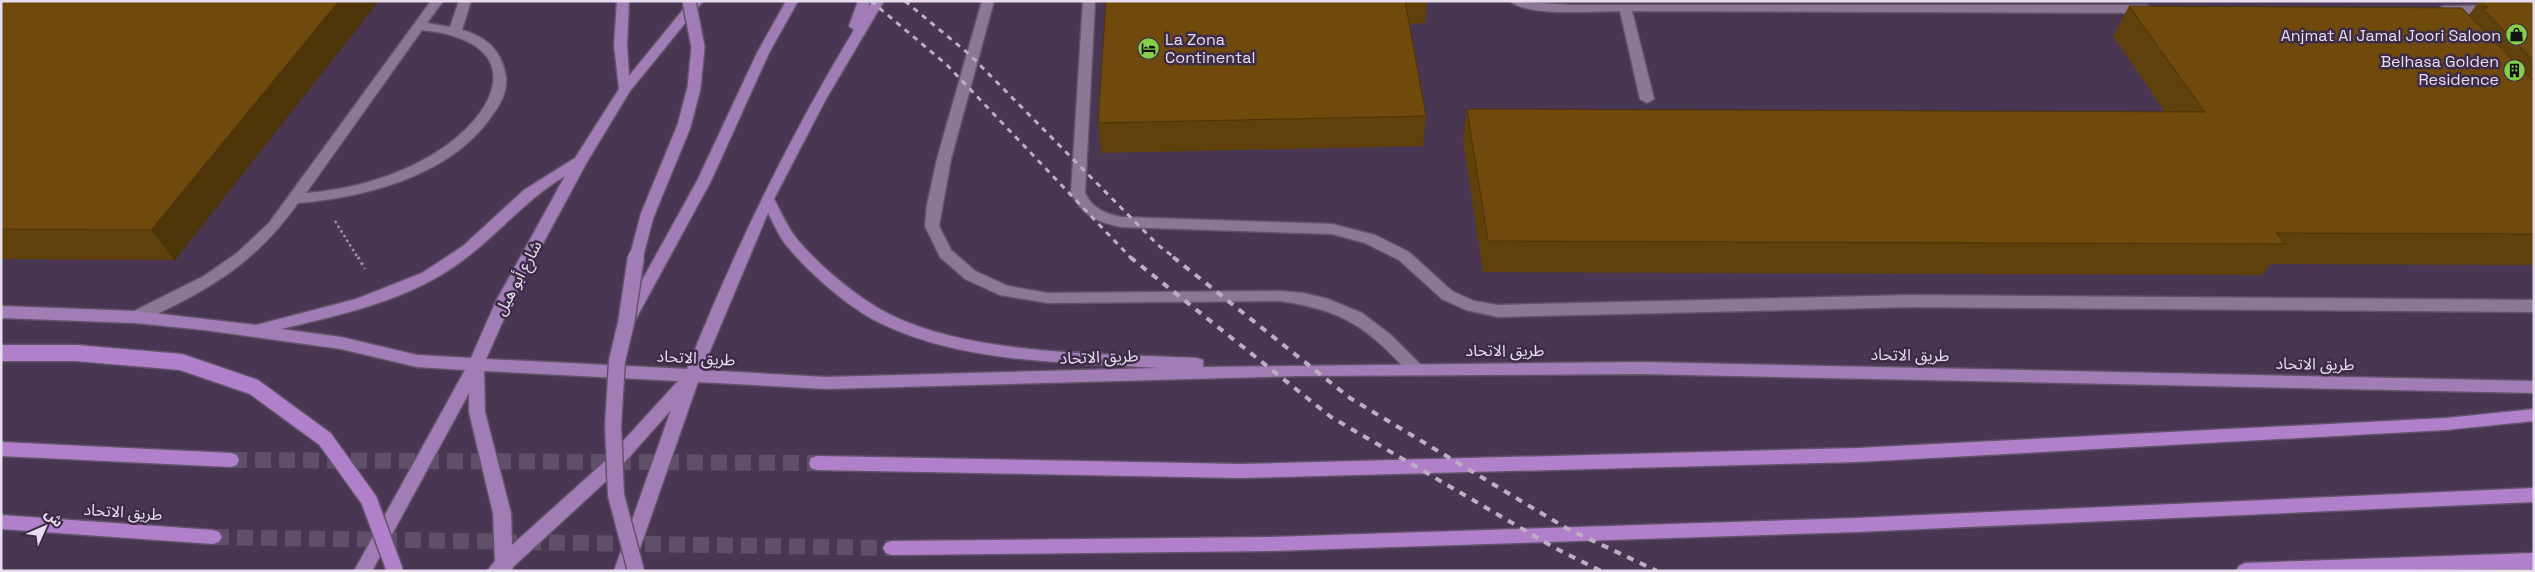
<svg xmlns="http://www.w3.org/2000/svg" width="2535" height="572" font-family="'Space Grotesk','Noto Sans Arabic',sans-serif">
<style>
.lines{fill:none;stroke-linecap:round;stroke-linejoin:round}
.highway-tunnel{stroke:#604f69;stroke-width:16;stroke-dasharray:16 8;stroke-linecap:butt}
.minor-casing{stroke:#62536a;stroke-width:3}
.major-casing{stroke:#62536a;stroke-width:3}
.highway-casing{stroke:#62536a;stroke-width:3}
.path-far1{stroke:#9f91a7;stroke-width:2.5;stroke-dasharray:2.5 3;stroke-linecap:butt}
.path{stroke:#9f91a7;stroke-width:3;stroke-dasharray:2.5 4;stroke-linecap:butt}
.minor{fill:#8b7796;fill-rule:evenodd}
.major{fill:#a17cb5;fill-rule:evenodd}
.highway{fill:#b080ca;fill-rule:evenodd}
.rail-far1{stroke:#bcafc3;stroke-width:3;stroke-dasharray:5.5 5.5;stroke-linecap:butt}
.rail{stroke:#bcafc3;stroke-width:4;stroke-dasharray:7 7;stroke-linecap:butt}
.major-bridge-far1-casing{stroke:#62536a;stroke-width:16;stroke-linecap:butt}
.major-bridge-casing{stroke:#62536a;stroke-width:19;stroke-linecap:butt}
.highway-bridge-casing{stroke:#62536a;stroke-width:19;stroke-linecap:butt}
.major-bridge-far1{stroke:#a17cb5;stroke-width:13}
.major-bridge{stroke:#a17cb5;stroke-width:16}
.highway-bridge{stroke:#b080ca;stroke-width:16}
.wall{fill:#60400b}
.shaded-wall{fill:#4e3409}
.building{fill:#704a0d;stroke:#4e3409}
.labels{text-anchor:middle;dominant-baseline:central;stroke-width:5;stroke-linejoin:round;paint-order:stroke}
.poi-label{font-size:16px;fill:#e8ddee;stroke:#3d2c47;text-anchor:end}
.street-label{font-size:16px;fill:#e8ddee;stroke:#3d2c47}
</style>
<rect width="100%" height="100%" fill="#483652"/>
<g class="lines">
<g class="highway-tunnel">
<path d="M231 460 817 463"/>
<path d="M213 537 892 548"/>
</g>
<defs>
<g id="minor">
<path d="M431 1H443L427 23 450 27 459 1H471L462 30C484 36 500 48 505 72 509 87 502 102 493 114 453 175 367 197 298 203 262 254 221 283 165 310 155 315 141 324 130 321L127 317 130 313 204 276 237 253 269 223ZM422 30C528 41 503 112 432 155 395 177 349 190 306 193Z"/>
<path d="M982 1H994L951 159 939 226 951 250 975 271 1008 286 1048 293 1280 291 1303 293 1328 299 1362 313 1391 335 1422 366 1424 370 1422 374H1410C1368 328 1344 310 1280 301L1048 303 1000 295 965 279 940 257 925 226 927 205 937 159Z"/>
<path d="M1083 1H1095L1085 193C1093 209 1104 213 1121 217L1332 224 1375 235 1409 252 1452 291 1474 301 1498 305 1911 295 2534 300V312L1911 307 1498 317 1466 310 1442 299 1399 260 1365 243 1332 234 1121 227C1097 222 1083 216 1071 193Z"/>
<path d="M1510 1 1570 5H2147L2153 9 2147 13 1632 11 1654 99 1647 103 1640 99 1620 11C1596 11 1527 17 1510 1Z"/>
<path d="M2534 5V13L2443 14 2437 10 2443 6Z"/>
</g>
<g id="major">
<path d="M617 1H629L627 45 629 76 690 1H703L630 91 587 162 512 301 486 359 687 369C734 251 788 139 854 30L849 26 858 1H870L868 8 872 1H884L826 99 774 199C781 212 788 228 797 239 818 265 860 300 891 315 975 356 1104 353 1197 358L1203 360V367L1642 362 2534 381V393L1642 374 1299 376 826 389 698 382 632 571H614L671 410 615 473 513 567 512 571H487L495 561 493 513 469 412V393L372 571H354L465 370 417 367 341 349 204 330 135 323 1 318V306L135 311 256 325 356 299 422 273 463 246 524 190 575 158 619 89 614 45ZM565 176 496 301 471 358 417 355 341 337 281 329C344 314 410 300 462 261 499 234 525 200 565 176ZM768 213C774 224 779 237 787 246 809 273 849 308 880 323 964 364 1068 362 1159 368L826 377 702 370ZM484 371 678 381 603 463 512 545 511 513 485 412Z"/>
<path d="M786 1H798L769 53 711 181 632 326H622L619 322 697 181 757 53Z"/>
</g>
<g id="highway">
<path d="M2534 409V421L2446 430 1857 462 1240 478 817 470 811 468 809 463 811 458 817 456 1240 464 1857 448 2446 418Z"/>
<path d="M1 442 231 453 237 455 239 460 237 465 231 467 1 456Z"/>
<path d="M2534 488V502L1856 532 1271 551 892 555 886 553 883 548 886 543 892 541 1271 537 1856 518Z"/>
<path d="M1 515 213 530 219 532 222 537 219 542 213 544 1 529Z"/>
<path d="M2534 553V569L2236 571 2239 566 2245 563Z"/>
</g>
</defs>
<use href="#minor" class="minor-casing"/>
<use href="#major" class="major-casing"/>
<use href="#highway" class="highway-casing"/>
<path class="path-far1" d="M335 221 358 258"/>
<path class="path" d="M358 257 365 269"/>
<use href="#minor" class="minor"/>
<use href="#major" class="major"/>
<use href="#highway" class="highway"/>
<g class="rail-far1">
<path d="M871 1 947 65 1131 258"/>
<path d="M905 1 970 55 1158 245 1175 258"/>
</g>
<g class="rail">
<path d="M1130 257 1331 417 1555 548 1601 571"/>
<path d="M1173 257 1350 398 1566 528 1657 571"/>
</g>
<defs>
<path id="major-bridge-far1" d="M636 258 647 216 684 126 694 88 698 47 689 1"/>
<path id="major-bridge" d="M636 257 626 323 617 361 613 426 616 495 636 571"/>
<path id="highway-bridge" d="M1 353H76L181 362 254 387 325 439 369 500 395 571"/>
</defs>
<use href="#major-bridge-far1" class="major-bridge-far1-casing"/>
<use href="#major-bridge" class="major-bridge-casing"/>
<use href="#highway-bridge" class="highway-bridge-casing"/>
<use href="#major-bridge-far1" class="major-bridge-far1"/>
<use href="#major-bridge" class="major-bridge"/>
<use href="#highway-bridge" class="highway-bridge"/>
</g>
<g class="wall">
<path d="M1 1 175 260 1 259Z"/>
<path d="M1106 1H1427L1425 23 1409 24 1426 116 1423 146 1101 153 1098 123Z"/>
<path d="M2479 1H2534V265L2271 264 2262 275 1483 272 1463 140 1467 109 2165 112 2113 36 2129 6 2469 15Z"/>
</g>
<path class="shaded-wall" d="M339 1H379L175 260 151 230Z"/>
<g class="building">
<path d="M1 1H339L151 230 1 229Z"/>
<path d="M1106 1H1405L1426 116 1098 123Z"/>
<path d="M2481 1H2534V61L2482 8H2488Z"/>
<path d="M2129 6 2462 8 2534 82V234L2276 233 2285 244 1488 241 1467 109 2205 112Z"/>
</g>
<defs>
<symbol id="shop-disc" viewBox="-11 -11 22 22"><circle r="9.5" fill="#87cf4a" stroke="#3d2c47"/><path d="M-5-2.5h2.3a2.7 3.5 0 0 1 5.4 0H5L5.5 6h-11ZM-1.5-2.5h3a1.5 2.3 0 0 0-3 0Z" fill="#111"/></symbol>
<symbol id="hotel-disc" viewBox="-11 -11 22 22"><circle r="9.5" fill="#87cf4a" stroke="#3d2c47"/><path d="M-6-4.5h1.5V1H6V5H4.5V3h-9V5H-6ZM-4 0a1.8 1.8 0 1 1 3.6 0ZM.5 0V-2.5h3Q6-2.5 6 0Z" fill="#111"/></symbol>
<symbol id="building-disc" viewBox="-11 -11 22 22"><circle r="9.5" fill="#87cf4a" stroke="#3d2c47"/><path d="M-4-6H4V6H1V3H-1V6H-4ZM-2.5-4.3h1.7v1.8h-1.7ZM.8-4.3h1.7v1.8H.8ZM-2.5-1h1.7V.8h-1.7ZM.8-1h1.7V.8H.8Z" fill="#111"/></symbol>
</defs>
<g fill-rule="evenodd">
<use href="#shop-disc" x="2504" y="22" width="25" height="25"/>
<use href="#hotel-disc" x="1136" y="36" width="25" height="25"/>
<use href="#building-disc" x="2502" y="58" width="25" height="25"/>
</g>
<g class="labels">
<g class="poi-label">
<text x="2501" y="35">Anjmat Al Jamal Joori Saloon</text>
<text x="1165" y="39" text-anchor="start">La Zona<tspan x="1165" dy="18">Continental</tspan></text>
<text x="2499" y="61">Belhasa Golden<tspan x="2499" dy="18">Residence</tspan></text>
</g>
<g class="street-label">
<text transform="translate(518 278) rotate(-62)">شارع أبو هيل</text>
<text x="1505" y="350">طريق الاتحاد</text>
<text transform="translate(1910 355) rotate(1)">طريق الاتحاد</text>
<text transform="translate(1099 357) rotate(-2)">طريق الاتحاد</text>
<text transform="translate(696 358) rotate(3)">طريق الاتحاد</text>
<text transform="translate(2315 364) rotate(1)">طريق الاتحاد</text>
<text transform="translate(123 512) rotate(4)">طريق الاتحاد</text>
</g>
</g>
<rect width="2535" height="572" fill="none" stroke="#e8ddee" stroke-width="5"/>
<g transform="translate(45 527) rotate(45)" stroke="#3d2c47" stroke-width="4" paint-order="stroke">
<path d="M0-4L9 19L0 12L-9 19Z" fill="#e8ddee"/>
<text y="-8" font-size="14" font-weight="bold" text-anchor="middle" fill="#e8ddee">ش</text>
</g>
</svg>
